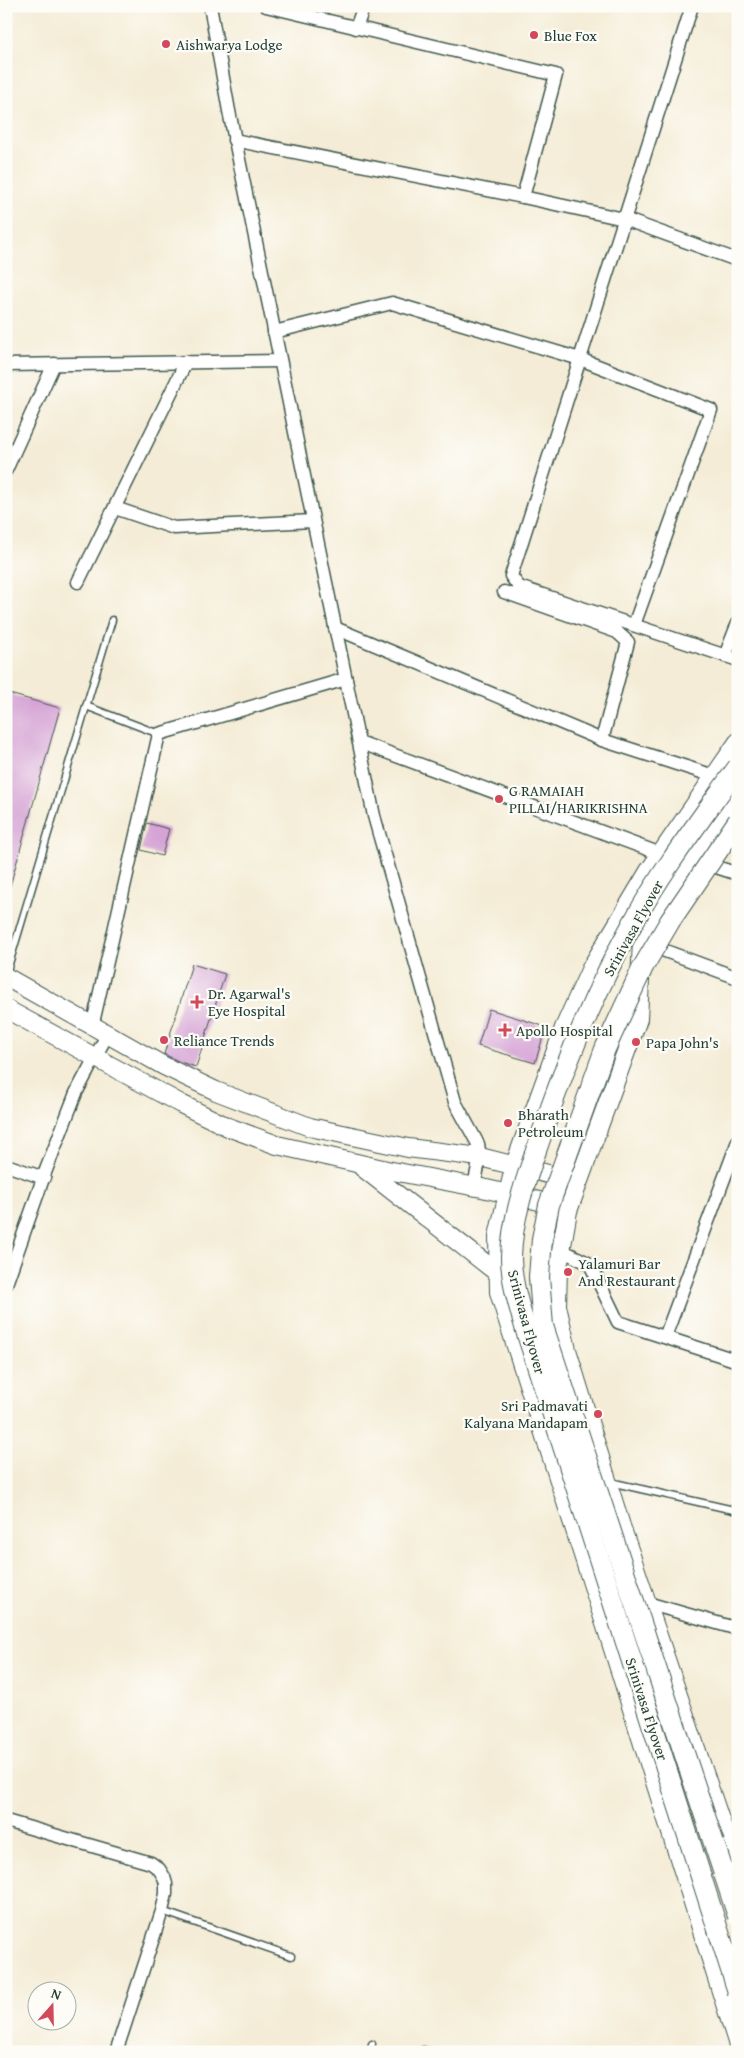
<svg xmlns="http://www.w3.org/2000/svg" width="744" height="2058" font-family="'Gentium Book Plus',serif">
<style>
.building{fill:#d5a3d5}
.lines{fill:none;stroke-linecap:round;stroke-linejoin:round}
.lane-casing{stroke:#3f574c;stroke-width:9}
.street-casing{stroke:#3f574c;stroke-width:15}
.secondary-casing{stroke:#3f574c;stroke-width:20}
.lane{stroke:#fff;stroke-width:6}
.street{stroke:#fff;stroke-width:12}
.secondary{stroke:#fff;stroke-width:18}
.primary-bridge-casing{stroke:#3f574c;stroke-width:22;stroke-linecap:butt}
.primary-bridge{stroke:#fff;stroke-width:20}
.poi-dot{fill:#d1495b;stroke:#fdfcf7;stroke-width:2}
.labels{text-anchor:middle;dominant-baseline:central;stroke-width:4.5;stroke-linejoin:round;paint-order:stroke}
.poi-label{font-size:15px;fill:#1f3d34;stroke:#fdfcf7;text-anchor:start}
.street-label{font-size:15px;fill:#1f3d34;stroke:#fdfcf7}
</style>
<rect width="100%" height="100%" fill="#fdfcf7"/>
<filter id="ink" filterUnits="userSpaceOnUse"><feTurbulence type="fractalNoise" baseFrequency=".02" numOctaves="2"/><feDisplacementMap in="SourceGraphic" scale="10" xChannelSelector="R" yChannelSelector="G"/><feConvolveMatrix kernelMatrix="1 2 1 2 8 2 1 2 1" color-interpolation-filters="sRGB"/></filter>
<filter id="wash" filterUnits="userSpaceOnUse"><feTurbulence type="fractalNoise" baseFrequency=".0096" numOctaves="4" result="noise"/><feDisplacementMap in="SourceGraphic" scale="20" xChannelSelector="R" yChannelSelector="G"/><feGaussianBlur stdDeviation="1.12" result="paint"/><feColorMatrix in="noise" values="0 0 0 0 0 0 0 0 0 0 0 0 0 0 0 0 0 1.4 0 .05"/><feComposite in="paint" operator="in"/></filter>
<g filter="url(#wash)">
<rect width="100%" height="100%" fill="#f4ecd6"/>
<g id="blocks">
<g class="building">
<path d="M6 693 60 708 10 886H6Z"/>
<path d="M147 823 169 829 162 856 141 850Z"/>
<path d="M192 964 225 974 196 1067 180 1062 164 1054Z"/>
<path d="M489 1009 546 1027 535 1063 478 1046Z"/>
</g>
</g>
</g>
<g filter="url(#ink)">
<use href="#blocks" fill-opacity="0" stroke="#3f574c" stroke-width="1"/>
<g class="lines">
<defs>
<g id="lane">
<path d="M86 706 159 734"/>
<path d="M6 974 112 620"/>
<path d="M610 1482 738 1511"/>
<path d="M162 1911 291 1956"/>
<path d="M423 2050 433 2052"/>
<path d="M370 2052 372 2044"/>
</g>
<g id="street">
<path d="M210 6 229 111 374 816 455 1102 478 1144 480 1157 474 1186"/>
<path d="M266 6 556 75 523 197 624 219 734 259"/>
<path d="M692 6 511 576 519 587 738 660"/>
<path d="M356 28 364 6"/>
<path d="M234 140 523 197"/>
<path d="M274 332 392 303 580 359 711 410 634 625"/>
<path d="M6 365 280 361"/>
<path d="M6 470 54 364"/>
<path d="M115 508 174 528 313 521"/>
<path d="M78 582 186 362"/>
<path d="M504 592 617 632 628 642 602 740"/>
<path d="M335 628 602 740 714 776"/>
<path d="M725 656 738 623"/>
<path d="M359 742 661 854"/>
<path d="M704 863 738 874"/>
<path d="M649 945 738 978"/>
<path d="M92 1027 159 734 346 679"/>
<path d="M6 1165 44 1178"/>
<path d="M561 1250 590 1264 618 1322 738 1361"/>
<path d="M6 1284 46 1170 76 1093 107 1035"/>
<path d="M665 1337 738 1141"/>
<path d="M647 1603 738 1629"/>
<path d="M6 1821 151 1863 159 1869 164 1877 166 1884V1894L162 1911 116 2052"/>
</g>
<g id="secondary">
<path d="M738 742 649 871 591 968 564 1028 515 1164 498 1236 499 1292 507 1318 607 1630 738 2045"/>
<path d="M738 797 654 919 642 942 638 1019 568 1211 558 1268 557 1306 567 1350 621 1526 738 1873"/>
<path d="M6 977 164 1066 216 1091 310 1127 408 1148 480 1157 572 1180"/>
<path d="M6 1009 181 1104 228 1127 277 1145 387 1170 482 1188 561 1206"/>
<path d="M362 1167 499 1274"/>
</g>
</defs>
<use href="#lane" class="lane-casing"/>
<use href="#street" class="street-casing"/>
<use href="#secondary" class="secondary-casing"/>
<use href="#lane" class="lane"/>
<use href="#street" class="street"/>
<use href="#secondary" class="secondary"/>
<defs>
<g id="primary-bridge">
<path d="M738 767C702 818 664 867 634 921 595 990 565 1064 540 1139 527 1177 512 1216 511 1257 511 1283 520 1309 527 1334L738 1992"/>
<path d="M738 821 670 921 643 967 605 1049 549 1205 542 1239 539 1277 543 1326 738 1916"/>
</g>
</defs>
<use href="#primary-bridge" class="primary-bridge-casing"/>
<use href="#primary-bridge" class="primary-bridge"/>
</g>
</g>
<g class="poi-dot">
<circle cx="534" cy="35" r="5"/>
<circle cx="166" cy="44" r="5"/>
<circle cx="499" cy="799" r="5"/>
<path d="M194.5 994.5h5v5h5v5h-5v5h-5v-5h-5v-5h5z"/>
<path d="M502.5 1022.5h5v5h5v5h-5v5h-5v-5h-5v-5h5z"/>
<circle cx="164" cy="1040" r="5"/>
<circle cx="636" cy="1042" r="5"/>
<circle cx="508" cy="1123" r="5"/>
<circle cx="568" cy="1272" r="5"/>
<circle cx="598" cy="1414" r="5"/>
</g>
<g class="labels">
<g class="poi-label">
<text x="544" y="35">Blue Fox</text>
<text x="176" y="44">Aishwarya Lodge</text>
<text x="509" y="790">G RAMAIAH<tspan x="509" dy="17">PILLAI/HARIKRISHNA</tspan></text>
<text x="208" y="993">Dr. Agarwal's<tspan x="208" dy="17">Eye Hospital</tspan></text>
<text x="516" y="1030">Apollo Hospital</text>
<text x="174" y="1040">Reliance Trends</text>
<text x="646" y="1042">Papa John's</text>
<text x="518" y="1114">Bharath<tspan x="518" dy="17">Petroleum</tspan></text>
<text x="578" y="1263">Yalamuri Bar<tspan x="578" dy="17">And Restaurant</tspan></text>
<text x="588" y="1405" text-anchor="end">Sri Padmavati<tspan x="588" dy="17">Kalyana Mandapam</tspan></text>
</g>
<g class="street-label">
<text transform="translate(633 928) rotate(-61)">Srinivasa Flyover</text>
<text transform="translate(527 1322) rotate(75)">Srinivasa Flyover</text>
<text transform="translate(647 1709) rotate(72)">Srinivasa Flyover</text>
</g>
</g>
<rect width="744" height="2058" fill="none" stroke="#fdfcf7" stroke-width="25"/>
<g transform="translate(52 2006) rotate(20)"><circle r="24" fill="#fdfcf7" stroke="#a4b0a9"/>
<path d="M0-4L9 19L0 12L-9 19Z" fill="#d1495b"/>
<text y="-8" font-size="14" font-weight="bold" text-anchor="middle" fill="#1f3d34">N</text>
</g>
</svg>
